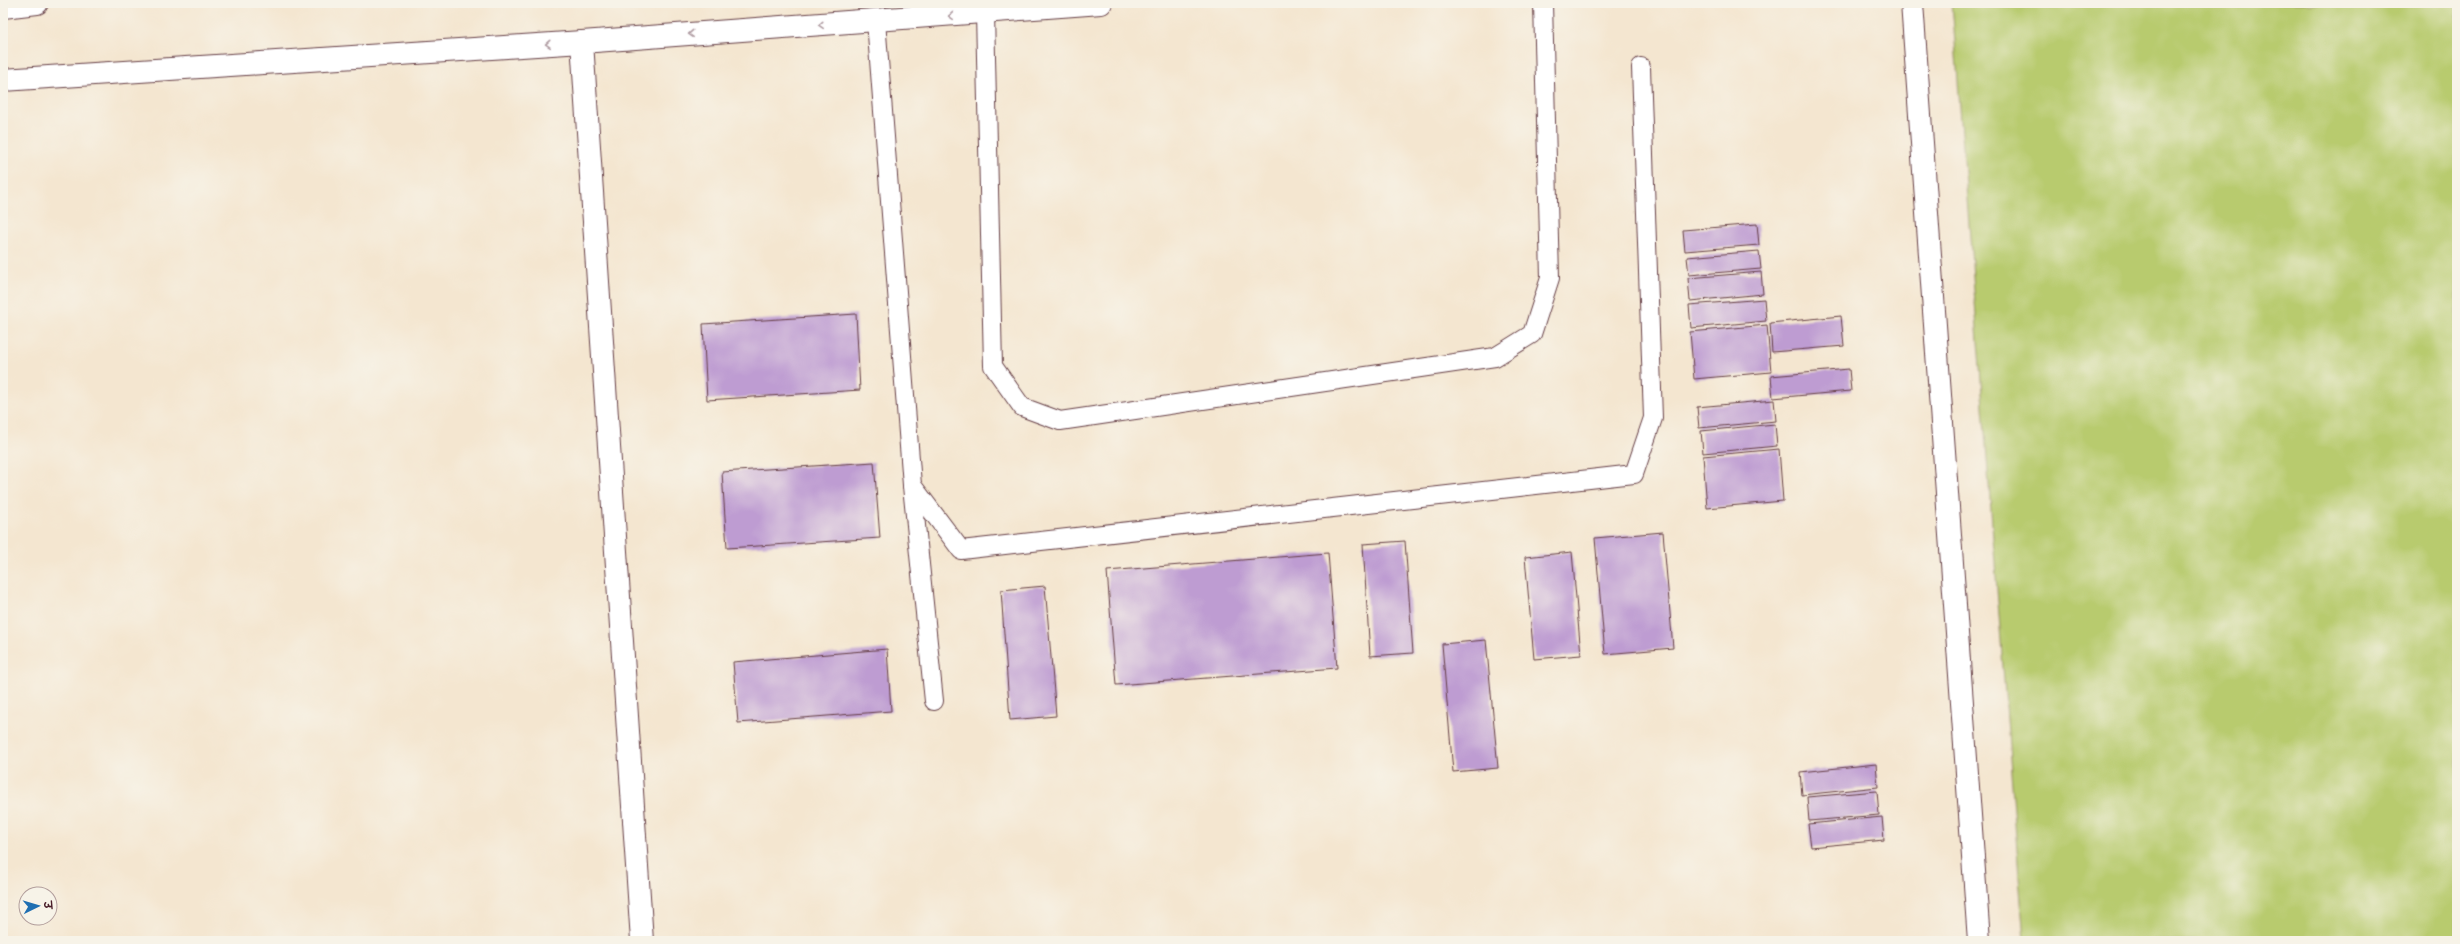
<svg xmlns="http://www.w3.org/2000/svg" width="2460" height="944" font-family="'Comic Neue','Playpen Sans Deva',sans-serif">
<style>
.green{fill:#b8cb6e;stroke:#81754c}
.building{fill:#be9cd2}
.lines{fill:none;stroke-linecap:round;stroke-linejoin:round}
.lane-casing{stroke:#643d44;stroke-width:20}
.street-casing{stroke:#643d44;stroke-width:24}
.secondary-casing{stroke:#643d44;stroke-width:24}
.lane{stroke:#fff;stroke-width:18}
.street{stroke:#fff;stroke-width:22}
.secondary{stroke:#fff;stroke-width:22}
.oneway{stroke:#ae9aa0}
</style>
<rect width="100%" height="100%" fill="#f7f3e8"/>
<filter id="ink" filterUnits="userSpaceOnUse"><feTurbulence type="fractalNoise" baseFrequency=".025" numOctaves="2"/><feDisplacementMap in="SourceGraphic" scale="8" xChannelSelector="R" yChannelSelector="G"/><feConvolveMatrix kernelMatrix="1 2 1 2 8 2 1 2 1" color-interpolation-filters="sRGB"/></filter>
<filter id="wash" filterUnits="userSpaceOnUse"><feTurbulence type="fractalNoise" baseFrequency=".012" numOctaves="4" result="noise"/><feDisplacementMap in="SourceGraphic" scale="16" xChannelSelector="R" yChannelSelector="G"/><feGaussianBlur stdDeviation="0.9" result="paint"/><feColorMatrix in="noise" values="0 0 0 0 0 0 0 0 0 0 0 0 0 0 0 0 0 1.4 0 .05"/><feComposite in="paint" operator="in"/></filter>
<g filter="url(#wash)">
<rect width="100%" height="100%" fill="#f4e6d0"/>
<path class="green" d="M1952 3H2457V941H2024Z"/>
<g id="blocks">
<g class="building">
<path d="M1757 224 1759 245 1685 251 1683 230Z"/>
<path d="M1759 251 1761 269 1689 275 1687 257Z"/>
<path d="M1761 272 1763 294 1690 301 1688 278Z"/>
<path d="M1764 299 1766 321 1691 328 1689 305Z"/>
<path d="M856 314 860 390 707 400 703 324Z"/>
<path d="M1841 316 1844 346 1772 352 1770 323Z"/>
<path d="M1767 325 1771 372 1694 379 1690 332Z"/>
<path d="M1849 369 1851 391 1773 398 1771 376Z"/>
<path d="M1774 400 1776 421 1699 428 1697 407Z"/>
<path d="M1775 424 1777 446 1703 453 1701 431Z"/>
<path d="M1779 449 1783 501 1707 508 1703 456Z"/>
<path d="M874 462 880 538 727 548 722 472Z"/>
<path d="M1663 532 1673 648 1605 654 1595 538Z"/>
<path d="M1405 541 1413 653 1370 656 1363 544Z"/>
<path d="M1572 552 1581 655 1534 659 1525 557Z"/>
<path d="M1328 553 1337 668 1116 685 1107 571Z"/>
<path d="M1045 586 1056 716 1010 720 1001 590Z"/>
<path d="M1486 640 1498 768 1453 772 1442 644Z"/>
<path d="M887 649 891 711 738 723 733 662Z"/>
<path d="M1876 764 1878 787 1802 795 1800 772Z"/>
<path d="M1877 791 1879 815 1809 821 1807 797Z"/>
<path d="M1882 817 1884 840 1811 847 1808 824Z"/>
</g>
</g>
</g>
<g filter="url(#ink)">
<use href="#blocks" fill-opacity="0" stroke="#643d44" stroke-width="1"/>
<g class="lines">
<defs>
<g id="lane">
<path d="M985 13 993 366 1022 407 1060 421 1495 357 1532 334 1550 278 1543 3"/>
<path d="M876 21 912 485 961 550 1634 474 1653 418 1641 67"/>
<path d="M912 486 934 701"/>
</g>
<g id="street">
<path d="M1912 3 1979 941"/>
<path d="M582 42 642 941"/>
</g>
<g id="secondary">
<path d="M3 7 37 3"/>
<path d="M3 80 582 42 1101 3"/>
</g>
</defs>
<use href="#lane" class="lane-casing"/>
<use href="#street" class="street-casing"/>
<use href="#secondary" class="secondary-casing"/>
<use href="#lane" class="lane"/>
<use href="#street" class="street"/>
<use href="#secondary" class="secondary"/>
</g>
<defs><path id="oneway-chevron" d="M-2-3.5L2.5 0L-2 3.5" fill="none" stroke-width="1.6" stroke-linecap="round" stroke-linejoin="round"/></defs>
<g class="oneway">
<use href="#oneway-chevron" transform="translate(951 16) rotate(176)"/>
<use href="#oneway-chevron" transform="translate(821 25) rotate(176)"/>
<use href="#oneway-chevron" transform="translate(691 34) rotate(176)"/>
<use href="#oneway-chevron" transform="translate(548 44) rotate(176)"/>
</g>
</g>
<rect width="2460" height="944" fill="none" stroke="#f7f3e8" stroke-width="16"/>
<g transform="translate(38 906) rotate(85)"><circle r="19" fill="#f7f3e8" stroke="#b29e9c"/>
<path d="M0-3L7 15L0 10L-7 15Z" fill="#1f6fb2"/>
<text y="-6" font-size="11" font-weight="bold" text-anchor="middle" fill="#4a1f2b">उ</text>
</g>
</svg>
